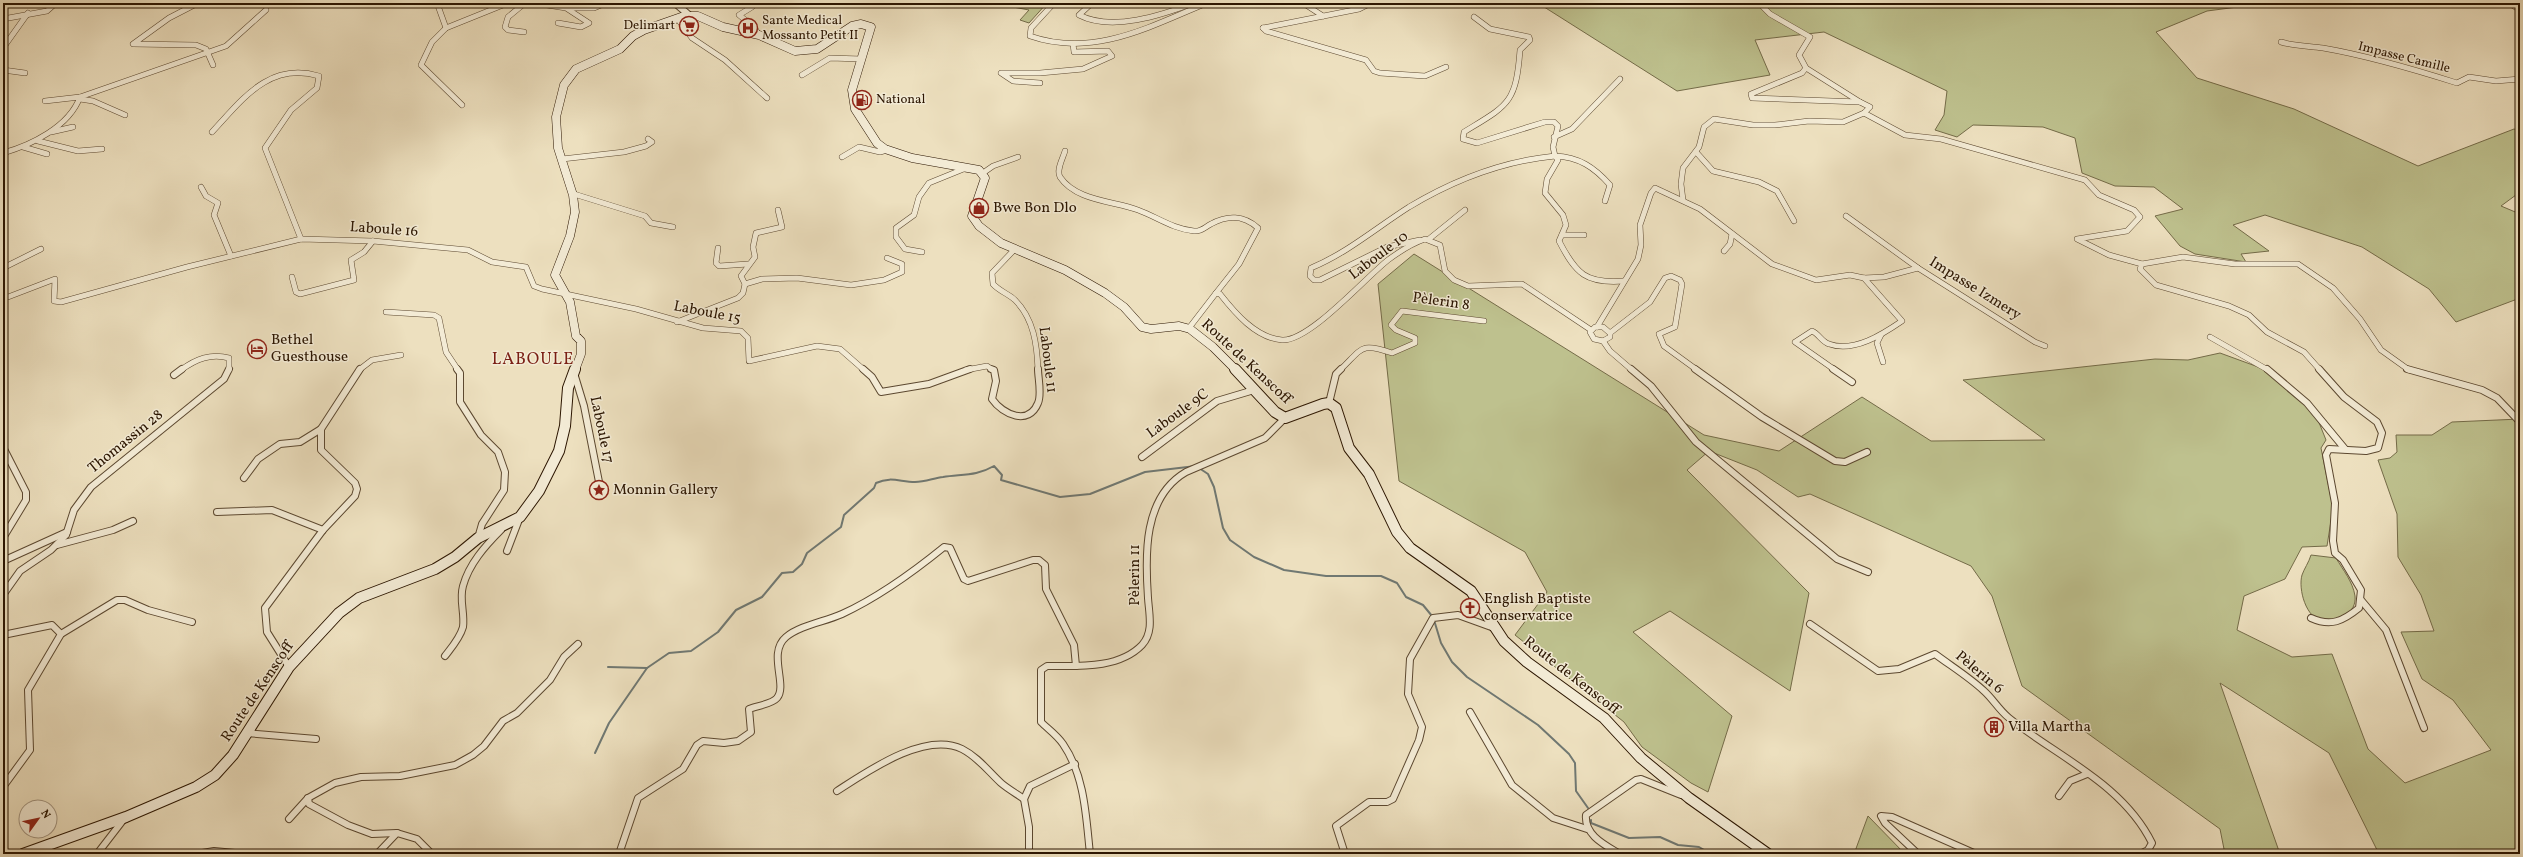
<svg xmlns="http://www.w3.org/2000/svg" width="2523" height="857" font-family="Vollkorn,serif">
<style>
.green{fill:#bec18e;stroke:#746b48}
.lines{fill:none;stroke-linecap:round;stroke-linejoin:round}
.stream{stroke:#707872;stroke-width:2}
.minor-far1-casing{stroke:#5c4830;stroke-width:6}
.minor-casing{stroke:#5c4830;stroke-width:8}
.tertiary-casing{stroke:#5c4830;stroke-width:8}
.secondary-far1-casing{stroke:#2b1501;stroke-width:9}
.secondary-casing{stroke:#2b1501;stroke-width:12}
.minor-far1{stroke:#f3ebd5;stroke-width:5}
.minor{stroke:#f3ebd5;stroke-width:6}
.tertiary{stroke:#f3ebd5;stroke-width:6}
.secondary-far1{stroke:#f3ebd5;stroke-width:8}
.secondary{stroke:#f3ebd5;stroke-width:10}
.labels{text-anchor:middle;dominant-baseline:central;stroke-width:3;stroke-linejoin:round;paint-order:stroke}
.far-poi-label{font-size:13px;fill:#2b1501;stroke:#f3ebd5;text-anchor:start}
.far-street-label{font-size:13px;fill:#2b1501;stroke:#f3ebd5}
.poi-label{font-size:15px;fill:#2b1501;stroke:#f3ebd5;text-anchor:start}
.street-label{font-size:15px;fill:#2b1501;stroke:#f3ebd5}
.quarter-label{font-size:17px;letter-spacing:1px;fill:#7a1f14;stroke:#f3ebd5}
</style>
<rect width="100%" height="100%" fill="#ede0bf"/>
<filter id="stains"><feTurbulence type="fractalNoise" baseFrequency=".005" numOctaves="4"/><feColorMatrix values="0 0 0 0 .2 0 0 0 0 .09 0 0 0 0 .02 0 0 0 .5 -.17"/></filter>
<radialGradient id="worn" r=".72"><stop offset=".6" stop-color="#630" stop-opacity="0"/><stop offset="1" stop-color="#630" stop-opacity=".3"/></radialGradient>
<g class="green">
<path d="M999 3H1047L1029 23 1020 20 1029 10 997 4Z"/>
<path d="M1544 3H2268L2207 11 2156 32 2197 78 2294 109 2418 166 2514 129 2520 131V192L2501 206 2520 214V298L2456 322 2429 289 2362 247 2265 215 2233 225 2269 251 2241 254 2246 262 2195 254 2180 246 2155 216 2183 209 2154 187 2115 186 2082 173 2075 138 2043 127 1973 125 1957 137 1935 130 1944 115 1947 91 1824 32 1755 40 1770 75 1677 91 1541 5Z"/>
<path d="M1414 254 1704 435 1779 451 1862 397 1931 441 2045 440 1963 380 2155 359 2188 360 2220 353 2261 368 2292 393 2316 415 2326 440 2321 448 2333 508 2327 546 2302 547 2285 579 2244 596 2237 630 2292 657 2332 654 2368 749 2405 783 2491 750 2453 700 2422 679 2401 632 2434 631 2421 595 2398 557 2397 514 2378 460 2390 458 2397 452 2396 435H2432L2452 422 2520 419V854H2379L2329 753 2220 683 2280 854H2225L2220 829 2022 686 1992 596 1971 566 1810 494 1798 497 1757 470 1709 451 1687 470 1809 593 1790 691 1670 611 1633 632 1732 716 1708 792 1691 783 1642 747 1624 722 1515 635 1547 592 1525 552 1399 481 1378 284Z"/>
<path d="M2311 555 2336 558C2343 570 2353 582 2355 596 2357 613 2338 623 2323 621 2306 619 2298 589 2302 575 2304 569 2309 562 2311 555Z"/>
<path d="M1868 816 1905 854H1854Z"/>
</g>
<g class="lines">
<g class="stream">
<path d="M1199 468 1208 474 1214 487 1223 528 1230 540 1254 557 1284 570 1326 576H1381L1397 583 1406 597 1423 605 1432 616"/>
<path d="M1434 620 1441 643 1452 662 1467 677 1538 725 1569 754 1575 763 1576 791 1588 808"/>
<path d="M608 667 647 668 669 653 691 651 718 632 736 610 762 597 782 573 793 572 802 564 807 553 841 527 844 515 874 488 876 483C891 476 900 482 915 482 925 482 934 478 943 477 962 474 977 476 994 466L1002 475 1001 480 1060 497 1090 494 1145 472 1196 466"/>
<path d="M595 753 609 723 647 668"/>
<path d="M1591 820V823L1629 838 1660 837 1678 845 1699 847 1711 854"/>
</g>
<defs>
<g id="minor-far1">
<path d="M198 3 169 18 133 44 196 45 206 49 213 65"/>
<path d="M437 3 446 28"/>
<path d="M534 3 566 8 589 23 581 27 558 23"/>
<path d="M753 3 752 7 739 15 753 26 759 35"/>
<path d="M1054 3 1031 28 1030 36C1093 58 1149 27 1207 3"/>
<path d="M1092 3 1079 15C1112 32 1162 15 1194 3"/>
<path d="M1303 3 1323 16"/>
<path d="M1759 3 1770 14 1810 37 1799 55 1806 68 1802 73 1751 94 1752 98 1860 102 1870 107 1864 113"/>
<path d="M2509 3 2520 10"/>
<path d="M568 8H594L606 3"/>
<path d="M1474 17 1490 29 1529 37 1530 40 1520 50C1516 104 1508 105 1464 132L1463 139 1477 143 1545 122H1554L1558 126 1553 147 1555 156C1579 157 1594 167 1610 185L1605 201"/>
<path d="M677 18 692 38 725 60 767 98"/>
<path d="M3 19 47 11 56 3"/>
<path d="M1263 28 1266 31 1366 60 1374 71 1380 73 1425 76 1446 67"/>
<path d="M1263 28 1359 9 1371 3"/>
<path d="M524 32 508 30 505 27 508 17 525 3"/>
<path d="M2281 42C2295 46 2309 46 2323 48 2369 56 2413 69 2457 83L2469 77 2496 81 2520 79"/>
<path d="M3 48 28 13"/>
<path d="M1806 68 1860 102"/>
<path d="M3 70 25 73"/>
<path d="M802 75 830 58 861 59"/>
<path d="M1040 83 1013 81 1001 73H1040L1083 69 1112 56 1108 51 1074 52 1073 44"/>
<path d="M80 97 226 46 266 10"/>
<path d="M80 99 93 101 125 115"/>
<path d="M462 105 421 65 432 42 446 28 508 3"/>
<path d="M51 132 73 127"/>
<path d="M212 132C242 100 269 61 319 76L317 88 291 110 265 148 301 239"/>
<path d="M1554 137 1572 129 1620 79"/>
<path d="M38 141 78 151 102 149"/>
<path d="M23 147 47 154"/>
<path d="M1065 151C1063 158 1056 170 1060 177 1076 201 1114 201 1138 210 1157 217 1173 229 1194 231 1201 232 1205 227 1211 224 1227 215 1244 215 1258 228L1239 264 1216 293"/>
<path d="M1696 152 1713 171 1759 182 1777 191 1794 221"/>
<path d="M3 153C31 145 69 127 80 97L45 101"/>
<path d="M842 157 859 147 880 152 887 150"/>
<path d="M562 159 624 152 646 146 652 142 648 139"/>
<path d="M983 173 993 166 1018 157"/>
<path d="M201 187 206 196 218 203 214 215 231 256"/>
<path d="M574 194 645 216 651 223 673 227"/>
<path d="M1683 200 1681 184 1683 168 1699 147 1704 127 1714 119 1753 125H1775L1809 121 1843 122 1864 113 1905 135 1941 139 2085 180 2099 195 2134 210 2140 217 2127 231 2077 239 2109 255 2142 264"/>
<path d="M1846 216 1918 268"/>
<path d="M1562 235H1584"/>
<path d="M1429 239 1465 210"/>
<path d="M1420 240 1387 247 1320 280H1314L1310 276 1311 268C1347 253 1376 228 1409 207 1454 180 1503 161 1555 156L1558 160 1547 179 1545 193 1563 215 1566 225 1559 241C1576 274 1586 284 1624 281"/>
<path d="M718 248 716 263 719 266 748 264"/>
<path d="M1014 250 992 273 993 284C999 291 1009 294 1015 300 1034 319 1037 345 1038 370"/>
<path d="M1724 251 1730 244 1732 234"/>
<path d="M922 252 905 249 896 237V228L914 215 919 197 929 183 966 168"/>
<path d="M3 268 41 249"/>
<path d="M292 277 296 292 300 294 354 280 351 260 364 252 373 241"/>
<path d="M745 284 741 276 755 257 753 247 756 233 782 227 778 210"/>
<path d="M8 297 55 279 54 301 61 302 187 267 301 239 373 241 468 250 492 262 526 267 534 286 542 289 636 309 703 328 741 331 748 338 749 361 817 346 840 349 864 370"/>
<path d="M386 312 434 315 439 318 446 352 458 370"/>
<path d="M677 322 738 298 743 293 745 284 762 279 797 278 851 285 884 280 902 272V264L887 258"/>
<path d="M1595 327H1603L1610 333V337L1603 341 1594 339 1590 332Z"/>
<path d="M1597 327 1638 259 1641 245 1640 225 1651 193 1655 188 1700 209 1772 264 1816 280 1850 275 1864 278 1884 277 1918 268 2035 342 2045 346"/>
<path d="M1189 328 1216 293 1220 294C1235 313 1256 338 1282 340 1309 342 1365 278 1388 260 1400 251 1411 244 1425 239L1440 245 1445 271 1454 280 1468 286 1522 284 1591 330"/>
<path d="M1610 333 1650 302 1665 278 1671 276 1680 280 1682 284 1675 327 1659 334 1664 346 1697 370"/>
<path d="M1881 335 1877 343 1883 362"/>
<path d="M2210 337 2268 370"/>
<path d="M1603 341 1610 351 1632 370"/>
<path d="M181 370C196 359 211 353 229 358V370"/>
<path d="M359 370 372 360 401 355"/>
<path d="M966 370 987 366 993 370"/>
<path d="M1340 370C1363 348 1360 342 1392 353L1415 343V338L1396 330 1391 325 1402 311 1484 321"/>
<path d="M1835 370 1795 342 1812 331C1819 334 1822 342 1829 344 1854 353 1883 334 1902 321L1864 278"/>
<path d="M2320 370 2304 352 2267 332 2249 315 2229 306 2156 285 2140 269 2142 264 2183 257 2235 264H2298L2333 288 2360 319 2381 350 2409 370"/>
</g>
<g id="minor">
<path d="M457 369 460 373V402L481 435 498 452 505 472 504 490 482 524 478 538"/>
<path d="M863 369 872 377 881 392 929 384 970 369"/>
<path d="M991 369 994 370 996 381 992 399C1003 415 1029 426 1038 403 1042 394 1038 378 1038 369"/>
<path d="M1631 369 1651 386 1696 442 1837 559 1868 572"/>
<path d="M1695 369 1762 417 1835 461 1845 462 1867 452"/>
<path d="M1833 369 1852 382"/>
<path d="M2267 369 2307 403 2345 449"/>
<path d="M2407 369 2482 390 2497 398 2520 422"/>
<path d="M574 373 584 406 601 492"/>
<path d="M174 375 182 369"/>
<path d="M1329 403 1336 374 1341 369"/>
<path d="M3 447 26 492V500L3 538"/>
<path d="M1142 457 1217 401 1254 390"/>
<path d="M244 478 258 459 280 444 300 442 321 429"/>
<path d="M217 512 272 510 323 530"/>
<path d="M57 545 113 530 133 521"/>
<path d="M507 551 520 517"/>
<path d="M3 561 67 532"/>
<path d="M3 595 20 571 51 550 66 535 74 510 91 487 224 379 229 369"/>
<path d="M2361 600 2386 630 2424 728"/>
<path d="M2311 618C2331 627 2343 621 2359 608L2361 590 2343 560 2335 553 2333 541 2335 503 2326 455 2329 449 2366 451 2378 448 2382 433 2377 422 2344 397 2319 369"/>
<path d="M1810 624 1878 671 1899 669 1935 654C1951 666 1969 677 1984 691 1993 699 1999 710 2009 718 2058 757 2123 784 2152 843L2148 850 2140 854"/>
<path d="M3 635 52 625 61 634"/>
<path d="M445 656C452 647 460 638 463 627 465 613 459 600 463 586 469 564 485 546 501 530"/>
<path d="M289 667 267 632 265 608 323 530 355 496 357 489 355 483 321 450V429L360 369"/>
<path d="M1470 712 1512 785 1553 818 1587 829"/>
<path d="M246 733 316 739"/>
<path d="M3 787 30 750 28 690 61 634 117 600H125L148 610 192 622"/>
<path d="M837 791C868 771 925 731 962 749 978 757 989 772 1001 783 1008 789 1017 794 1024 799"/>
<path d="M2059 796 2070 781 2087 774"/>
<path d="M308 798 309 804 348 825 372 834 397 833"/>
<path d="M289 819 308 798 335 783 361 777 400 776 455 765 473 755 484 746 503 721 517 713 550 680 564 657 578 644"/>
<path d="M97 854 124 819"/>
<path d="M197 854 214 851 245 854"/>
<path d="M377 854 397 833 417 839 432 854"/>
<path d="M619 854 638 798 683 769 697 745 703 741 724 743 738 741 751 732 749 709C757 706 772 704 777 698 788 685 767 653 786 637 801 625 824 622 842 614 879 597 912 573 944 547L950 548 964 579 968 581 1033 560H1039L1045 565 1046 589 1074 645 1076 666"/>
<path d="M1029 854V827L1024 799 1030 786 1075 764"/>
<path d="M1090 854C1086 817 1085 776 1063 744 1057 735 1048 729 1041 722V670L1047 666C1078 666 1119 669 1142 645 1154 632 1149 614 1148 598 1145 555 1143 497 1186 472L1265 438 1285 418"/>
<path d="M1345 854 1336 826 1369 802H1387L1393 799 1419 740 1422 727 1408 694 1410 659 1433 618 1458 615 1494 628"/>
<path d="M1620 854C1605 845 1584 835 1586 815L1636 780 1641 779 1681 795"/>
<path d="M1918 854 1885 823 1881 816 1892 817 1976 854"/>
</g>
<path id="tertiary" d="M675 3 689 15"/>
<path id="secondary-far1" d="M575 370 581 354V341L576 336 570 302 555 275 570 236 575 212 573 195 558 148 556 117 564 85 576 69 620 49 633 36 644 30 684 16H698L723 27 759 35 795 51 817 49 852 26 861 24 871 27 852 90 855 109 877 143 885 149 912 158 979 170 985 178 972 216 979 226 1001 243 1065 270 1105 293 1124 307 1142 327 1151 329 1179 326 1190 329 1213 347 1236 370"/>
<g id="secondary">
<path d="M1235 369 1275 412 1285 418 1323 404 1329 403 1336 408 1349 448 1369 474 1397 532 1410 548 1471 591 1504 641 1527 662 1604 718 1641 758 1689 798 1768 854"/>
<path d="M23 854 126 817 196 787 215 775 233 755 289 667 339 613 359 598 435 569 455 557 478 538 520 517 539 491 559 451 565 426 568 388 575 369"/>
</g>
</defs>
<use href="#minor-far1" class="minor-far1-casing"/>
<use href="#minor" class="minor-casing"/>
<use href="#tertiary" class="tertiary-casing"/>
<use href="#secondary-far1" class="secondary-far1-casing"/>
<use href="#secondary" class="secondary-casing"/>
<use href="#minor-far1" class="minor-far1"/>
<use href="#minor" class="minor"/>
<use href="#tertiary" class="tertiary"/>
<use href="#secondary-far1" class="secondary-far1"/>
<use href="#secondary" class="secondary"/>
</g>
<defs>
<symbol id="supermarket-ring" viewBox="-11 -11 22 22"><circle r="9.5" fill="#f3ebd5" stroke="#8f2418" stroke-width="1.5"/><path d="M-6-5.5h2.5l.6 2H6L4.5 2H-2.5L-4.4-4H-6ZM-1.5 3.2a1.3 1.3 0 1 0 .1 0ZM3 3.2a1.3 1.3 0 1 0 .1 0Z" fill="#8f2418"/></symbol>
<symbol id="hospital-ring" viewBox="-11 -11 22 22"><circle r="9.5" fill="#f3ebd5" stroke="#8f2418" stroke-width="1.5"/><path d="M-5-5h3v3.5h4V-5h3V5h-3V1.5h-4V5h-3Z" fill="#8f2418"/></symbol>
<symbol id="fuel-ring" viewBox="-11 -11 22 22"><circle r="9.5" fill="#f3ebd5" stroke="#8f2418" stroke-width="1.5"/><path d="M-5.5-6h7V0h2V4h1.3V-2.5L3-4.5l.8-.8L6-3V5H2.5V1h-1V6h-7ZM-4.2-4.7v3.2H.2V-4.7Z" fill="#8f2418"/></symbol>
<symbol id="shop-ring" viewBox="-11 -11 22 22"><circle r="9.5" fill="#f3ebd5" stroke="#8f2418" stroke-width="1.5"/><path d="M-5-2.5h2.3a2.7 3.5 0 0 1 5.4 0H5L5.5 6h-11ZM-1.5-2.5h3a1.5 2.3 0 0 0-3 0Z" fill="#8f2418"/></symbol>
<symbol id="hotel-ring" viewBox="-11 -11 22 22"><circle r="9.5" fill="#f3ebd5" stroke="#8f2418" stroke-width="1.5"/><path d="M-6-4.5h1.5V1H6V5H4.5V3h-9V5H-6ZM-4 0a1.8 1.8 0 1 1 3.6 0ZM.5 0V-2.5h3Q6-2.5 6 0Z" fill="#8f2418"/></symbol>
<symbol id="sight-ring" viewBox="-11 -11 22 22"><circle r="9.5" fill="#f3ebd5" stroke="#8f2418" stroke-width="1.5"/><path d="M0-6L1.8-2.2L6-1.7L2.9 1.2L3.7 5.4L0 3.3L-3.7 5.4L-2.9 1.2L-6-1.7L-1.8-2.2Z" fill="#8f2418"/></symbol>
<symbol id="church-ring" viewBox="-11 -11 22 22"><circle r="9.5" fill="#f3ebd5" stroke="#8f2418" stroke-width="1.5"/><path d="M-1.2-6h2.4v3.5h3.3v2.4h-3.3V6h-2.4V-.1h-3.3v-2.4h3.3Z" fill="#8f2418"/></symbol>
<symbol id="building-ring" viewBox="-11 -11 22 22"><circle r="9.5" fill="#f3ebd5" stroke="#8f2418" stroke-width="1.5"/><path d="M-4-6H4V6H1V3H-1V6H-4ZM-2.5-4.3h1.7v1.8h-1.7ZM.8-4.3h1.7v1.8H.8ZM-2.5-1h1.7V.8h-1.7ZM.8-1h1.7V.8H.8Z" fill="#8f2418"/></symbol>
</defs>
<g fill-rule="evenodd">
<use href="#supermarket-ring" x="678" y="15" width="22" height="22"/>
<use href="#hospital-ring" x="737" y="17" width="22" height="22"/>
<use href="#fuel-ring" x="851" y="89" width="22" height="22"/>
<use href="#shop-ring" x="968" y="197" width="22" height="22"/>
<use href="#hotel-ring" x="246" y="338" width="22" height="22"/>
<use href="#sight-ring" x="588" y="479" width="22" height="22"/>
<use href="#church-ring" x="1459" y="597" width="22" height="22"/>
<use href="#building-ring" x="1983" y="716" width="22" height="22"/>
</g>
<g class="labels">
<g class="far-poi-label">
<text x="762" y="21">Sante Medical<tspan x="762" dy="15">Mossanto Petit II</tspan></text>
<text x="675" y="26" text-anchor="end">Delimart</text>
<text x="876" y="100">National</text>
</g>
<g class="far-street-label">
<text transform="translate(2404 58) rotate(14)">Impasse Camille</text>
</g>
<g class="poi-label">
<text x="993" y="208">Bwe Bon Dlo</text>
<text x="271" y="340">Bethel<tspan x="271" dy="17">Guesthouse</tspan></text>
<text x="613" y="490">Monnin Gallery</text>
<text x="1484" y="599">English Baptiste<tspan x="1484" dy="17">conservatrice</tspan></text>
<text x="2008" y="727">Villa Martha</text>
</g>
<g class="street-label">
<text transform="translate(384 230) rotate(4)">Laboule 16</text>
<text transform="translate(1379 256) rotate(-37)">Laboule 10</text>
<text transform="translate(1975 289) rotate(32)">Impasse Izmery</text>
<text transform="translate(1441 302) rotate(8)">Pèlerin 8</text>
<text transform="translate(707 313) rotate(11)">Laboule 15</text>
<text transform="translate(1047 360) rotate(83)">Laboule 11</text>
<text transform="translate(1246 362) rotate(43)">Route de Kenscoff</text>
<text transform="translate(1178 414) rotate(-36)">Laboule 9C</text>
<text transform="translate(601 430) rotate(78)">Laboule 17</text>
<text transform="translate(126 442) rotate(-39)">Thomassin 28</text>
<text transform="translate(1135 575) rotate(-90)">Pèlerin 11</text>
<text transform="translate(1979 673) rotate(40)">Pèlerin 6</text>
<text transform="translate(1571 676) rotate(38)">Route de Kenscoff</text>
<text transform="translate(258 692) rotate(-56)">Route de Kenscoff</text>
</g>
<g class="quarter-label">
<text x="533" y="359">LABOULE</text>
</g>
</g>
<rect width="2523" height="857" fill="none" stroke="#ede0bf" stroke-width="16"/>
<rect x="4" y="4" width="2515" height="849" fill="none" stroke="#2b1501" stroke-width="2"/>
<rect x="8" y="8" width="2507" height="841" fill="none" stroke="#2b1501"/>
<g transform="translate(38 819) rotate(57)"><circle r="19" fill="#f3ebd5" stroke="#a39580"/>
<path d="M0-3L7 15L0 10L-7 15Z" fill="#8f2418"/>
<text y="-6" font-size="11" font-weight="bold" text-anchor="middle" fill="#2b1501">N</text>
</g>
<rect width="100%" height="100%" filter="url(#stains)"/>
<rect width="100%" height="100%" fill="url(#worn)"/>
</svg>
